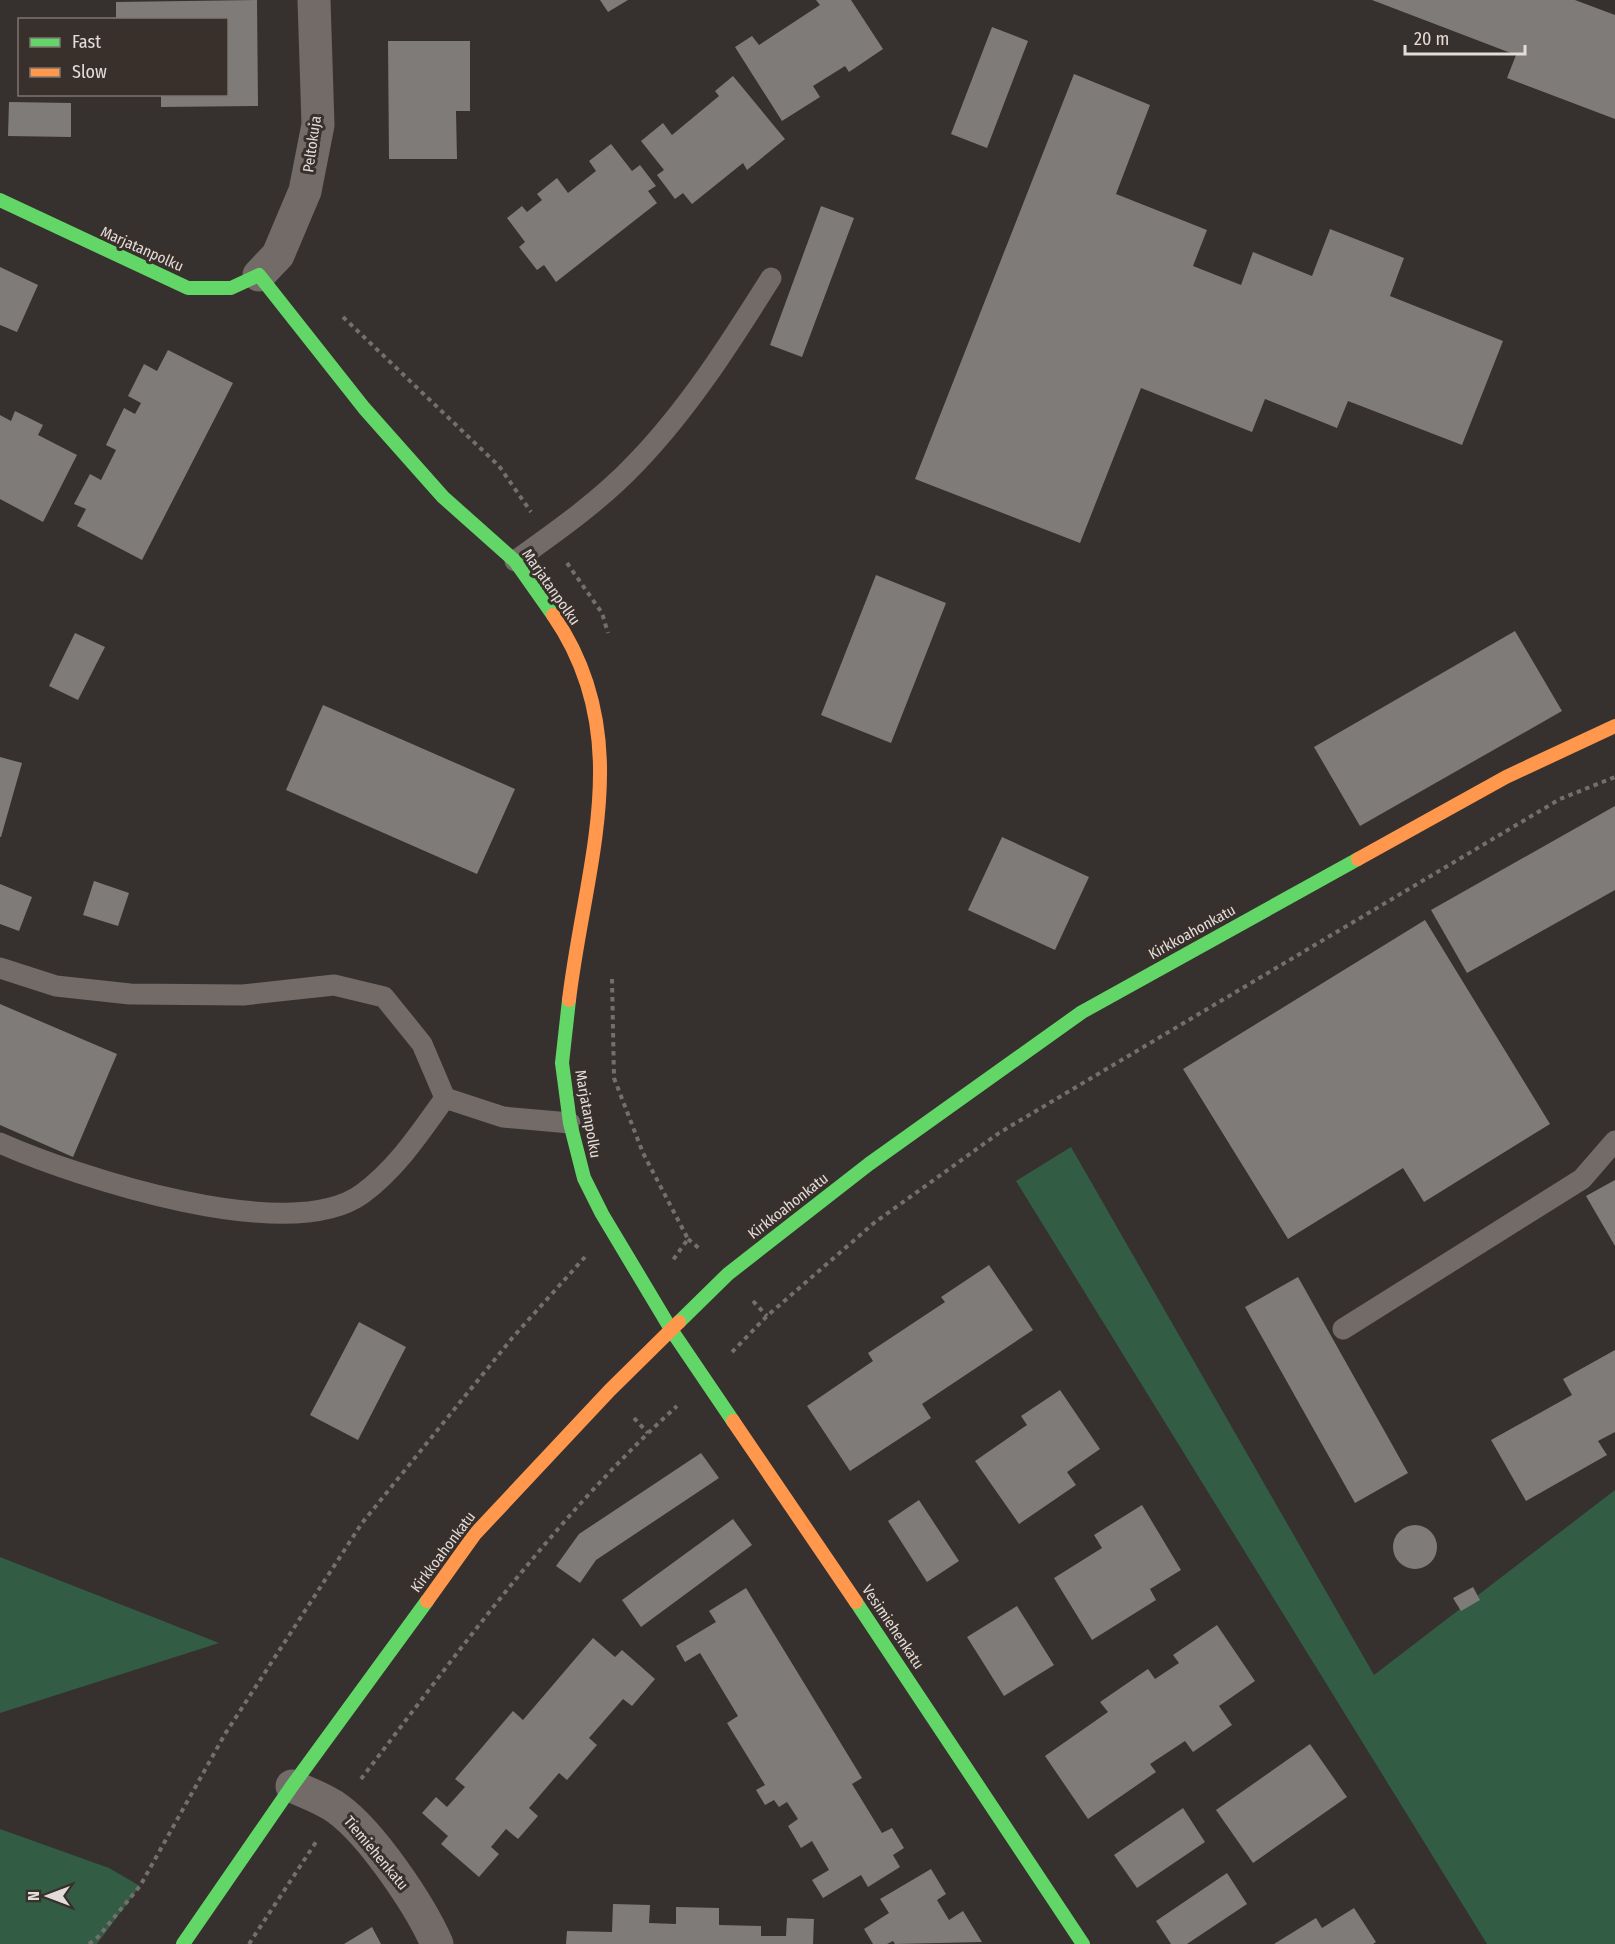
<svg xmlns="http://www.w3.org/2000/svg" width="1615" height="1944" font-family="'Fira Sans Condensed',sans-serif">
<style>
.forest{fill:#335c44}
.building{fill:#7f7b79}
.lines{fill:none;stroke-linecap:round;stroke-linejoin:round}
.path{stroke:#746f6c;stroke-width:4;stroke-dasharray:4.5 4.5;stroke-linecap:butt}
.lane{stroke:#726b67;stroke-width:21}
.street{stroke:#726b67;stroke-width:33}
.fast{stroke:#63d668;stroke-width:14}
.slow{stroke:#ff974d;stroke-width:14}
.labels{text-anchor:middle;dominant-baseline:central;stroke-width:6;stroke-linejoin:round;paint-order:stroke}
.street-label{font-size:15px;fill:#e3ddda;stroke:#39302c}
</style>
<rect width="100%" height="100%" fill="#36312f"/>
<g class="forest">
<path d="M1071 1147 1374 1675 1615 1490V1944H1487L1016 1181Z"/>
<path d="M0 1557 219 1643 0 1713Z"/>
<path d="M0 1829 109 1868 140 1886 97 1944H0Z"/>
</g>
<g class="building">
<path d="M257 0 258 106 161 107V94H226V20H116V2Z"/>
<path d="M600 0H628L608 12Z"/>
<path d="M816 0H851L883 49 849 72 845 66 813 86 820 97 782 121 735 47 752 36 759 45 820 5Z"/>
<path d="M1372 0H1575L1615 15V119L1507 78 1516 55Z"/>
<path d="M992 27 1028 41 987 148 951 134Z"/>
<path d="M388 41H470V111H456L457 159H389Z"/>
<path d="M1074 74 1150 105 1116 194 1207 230 1193 266 1241 285 1253 252 1312 276 1330 229 1404 258 1390 296 1503 341 1462 445 1348 401 1337 428 1265 399 1252 432 1141 388 1080 543 915 479Z"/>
<path d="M733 76 785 139 747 170 743 163 692 204 683 193 675 199 657 175 664 170 641 141 663 123 672 135 719 96 715 91Z"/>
<path d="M9 102 71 103V137L8 136Z"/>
<path d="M611 144 632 171 640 165 656 186 648 191 657 203 556 282 544 265 537 270 519 247 525 242 507 218 522 206 527 212 542 200 537 194 557 178 568 193 596 171 589 161Z"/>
<path d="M821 206 854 218 802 357 770 345Z"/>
<path d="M0 267 38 285 17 332 0 325Z"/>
<path d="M168 350 233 383 142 560 77 526 86 509 74 504 90 474 101 480 116 450 106 445 124 408 135 414 141 403 128 396 144 364 157 371Z"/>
<path d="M15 411 43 425 38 435 77 455 43 522 0 499V415L11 421Z"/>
<path d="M876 575 946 603 891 743 821 715Z"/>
<path d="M1515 631 1562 711 1360 826 1314 747Z"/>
<path d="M75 633 105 647 78 700 49 686Z"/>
<path d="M323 705 515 789 477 874 286 790Z"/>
<path d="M0 757 22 763 1 837H0Z"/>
<path d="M1615 806V890L1467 973 1431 910Z"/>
<path d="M1002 837 1089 877 1055 950 968 910Z"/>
<path d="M94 881 129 893 118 926 83 915Z"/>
<path d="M0 884 32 897 19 931 0 924Z"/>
<path d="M1425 920 1550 1124 1424 1202 1403 1168 1288 1239 1183 1069Z"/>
<path d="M0 1004 117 1054 73 1157 0 1125Z"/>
<path d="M1615 1180V1246L1586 1196Z"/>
<path d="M989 1265 1033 1330 922 1404 931 1418 850 1471 807 1406 873 1361 868 1353 945 1302 941 1297Z"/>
<path d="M1298 1277 1408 1473 1355 1503 1245 1307Z"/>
<path d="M359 1322 406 1347 358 1440 310 1415Z"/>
<path d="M1615 1350V1432L1598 1441 1607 1455 1526 1501 1491 1440 1572 1395 1563 1379Z"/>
<path d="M1060 1390 1100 1449 1067 1472 1076 1485 1019 1524 975 1461 1027 1425 1021 1416Z"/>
<path d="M701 1453 719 1478 596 1560 580 1583 556 1566 579 1534Z"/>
<path d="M919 1500 959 1561 927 1582 888 1521Z"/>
<path d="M1142 1505 1181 1570 1150 1589 1156 1600 1092 1640 1054 1578 1102 1548 1094 1535Z"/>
<path d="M733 1519 752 1545 641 1627 622 1600Z"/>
<circle cx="1415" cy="1547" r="22"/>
<path d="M1473 1587 1480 1600 1461 1611 1453 1598Z"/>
<path d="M746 1588 862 1778 852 1784 882 1833 892 1828 904 1848 893 1855 900 1867 868 1887 861 1875 823 1898 812 1880 829 1870 812 1841 801 1848 788 1826 798 1819 787 1802 779 1807 774 1800 765 1805 756 1790 765 1785 727 1723 738 1716 700 1653 685 1662 676 1646 716 1622 709 1611Z"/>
<path d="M1017 1606 1054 1665 1004 1696 967 1637Z"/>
<path d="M1217 1625 1255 1681 1219 1706 1232 1725 1193 1752 1185 1741 1150 1764 1156 1772 1088 1819 1045 1756 1108 1712 1100 1702 1148 1669 1155 1679 1179 1663 1173 1655Z"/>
<path d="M593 1638 615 1657 622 1650 655 1679 632 1706 623 1699 589 1738 597 1745 567 1780 559 1773 529 1808 538 1816 518 1839 506 1829 491 1847 499 1854 479 1877 441 1844 448 1836 422 1813 436 1797 447 1807 465 1787 455 1779 513 1711 523 1720Z"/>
<path d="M1310 1744 1347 1797 1253 1863 1216 1810Z"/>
<path d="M1183 1808 1205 1842 1137 1888 1114 1855Z"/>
<path d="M931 1869 946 1894 937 1900 949 1920 963 1911 982 1942 895 1944 893 1941 887 1944H873L864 1929 889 1913 880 1899Z"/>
<path d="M1227 1873 1247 1904 1187 1944H1171L1156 1921Z"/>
<path d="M613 1904 650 1905 649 1923 676 1924V1907L719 1908V1925L761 1926V1936H786L787 1918 814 1919 813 1944H566L567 1931 612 1932Z"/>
<path d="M1354 1908 1376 1942 1373 1944H1274L1316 1918 1322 1928Z"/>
<path d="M372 1927 381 1944H344Z"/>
</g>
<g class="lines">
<g class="path">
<path d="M343 317 499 466 531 512"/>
<path d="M567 563 602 613 608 633"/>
<path d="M612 979 614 1078 643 1153 688 1239 673 1260"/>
<path d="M688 1239 701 1250"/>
<path d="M753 1301 767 1316"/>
<path d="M732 1352 767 1316 874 1223 999 1133 1560 799 1615 777"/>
<path d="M634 1418 648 1433"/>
<path d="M361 1779C460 1650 556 1516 677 1406"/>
<path d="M89 1944 98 1937 140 1886 225 1734 362 1523 513 1337 585 1257"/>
<path d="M249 1944 318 1839"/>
</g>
<g class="lane">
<path d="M515 561C557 531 600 501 636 463 689 408 730 343 771 278"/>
<path d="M0 968 56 986 130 994 243 995 334 985 384 997 422 1044 445 1098 503 1117 570 1123"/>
<path d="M0 1143C77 1177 289 1247 362 1194 397 1168 420 1133 445 1098"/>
<path d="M1343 1329 1582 1179 1615 1141"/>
</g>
<g class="street">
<path d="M259 275 278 255 305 191 318 125 314 0"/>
<path d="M292 1786C307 1793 325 1799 338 1809 372 1834 420 1905 437 1944"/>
</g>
<g class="fast">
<path d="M0 200 188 288H231L259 275 364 408 443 497 515 561 553 615"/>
<path d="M569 1000 562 1063 570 1123 584 1178 602 1214 672 1331 733 1421"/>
<path d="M679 1322 728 1274 869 1164 1082 1012 1358 859"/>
<path d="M856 1602 1083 1944"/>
<path d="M183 1944 292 1786 427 1601"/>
</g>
<g class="slow">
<path d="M553 615C638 738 585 865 569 1000"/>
<path d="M1358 859 1506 777 1615 726"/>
<path d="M733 1421 856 1602"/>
<path d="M427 1601 475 1534 610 1390 679 1322"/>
</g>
</g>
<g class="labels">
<g class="street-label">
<text transform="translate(312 144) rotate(-82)">Peltokuja</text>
<text transform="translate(142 249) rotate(24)">Marjatanpolku</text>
<text transform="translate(551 587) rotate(55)">Marjatanpolku</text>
<text transform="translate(1192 932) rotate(-29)">Kirkkoahonkatu</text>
<text transform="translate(588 1114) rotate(80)">Marjatanpolku</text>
<text transform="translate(788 1206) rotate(-38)">Kirkkoahonkatu</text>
<text transform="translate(443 1552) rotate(-53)">Kirkkoahonkatu</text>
<text transform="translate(893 1627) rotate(56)">Vesimiehenkatu</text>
<text transform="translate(376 1853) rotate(50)">Tiemiehenkatu</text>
</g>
</g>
<rect x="18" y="18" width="210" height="78" fill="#39302c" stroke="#7d7572" stroke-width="1.5"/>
<rect x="30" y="38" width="30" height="9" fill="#63d668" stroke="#7d7572" stroke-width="1.5"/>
<text x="72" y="48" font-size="18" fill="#e3ddda">Fast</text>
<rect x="30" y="68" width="30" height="9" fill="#ff974d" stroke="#7d7572" stroke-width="1.5"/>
<text x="72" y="78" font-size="18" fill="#e3ddda">Slow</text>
<g transform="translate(48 1896) rotate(270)" stroke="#39302c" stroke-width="4.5" paint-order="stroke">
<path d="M0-4.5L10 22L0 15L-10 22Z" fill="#e3ddda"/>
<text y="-9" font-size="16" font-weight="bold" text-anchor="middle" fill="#e3ddda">N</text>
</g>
<path d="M1405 45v9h120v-9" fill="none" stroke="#e3ddda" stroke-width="3"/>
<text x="1414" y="45" font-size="18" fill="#e3ddda" stroke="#39302c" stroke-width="4.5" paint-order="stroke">20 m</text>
</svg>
